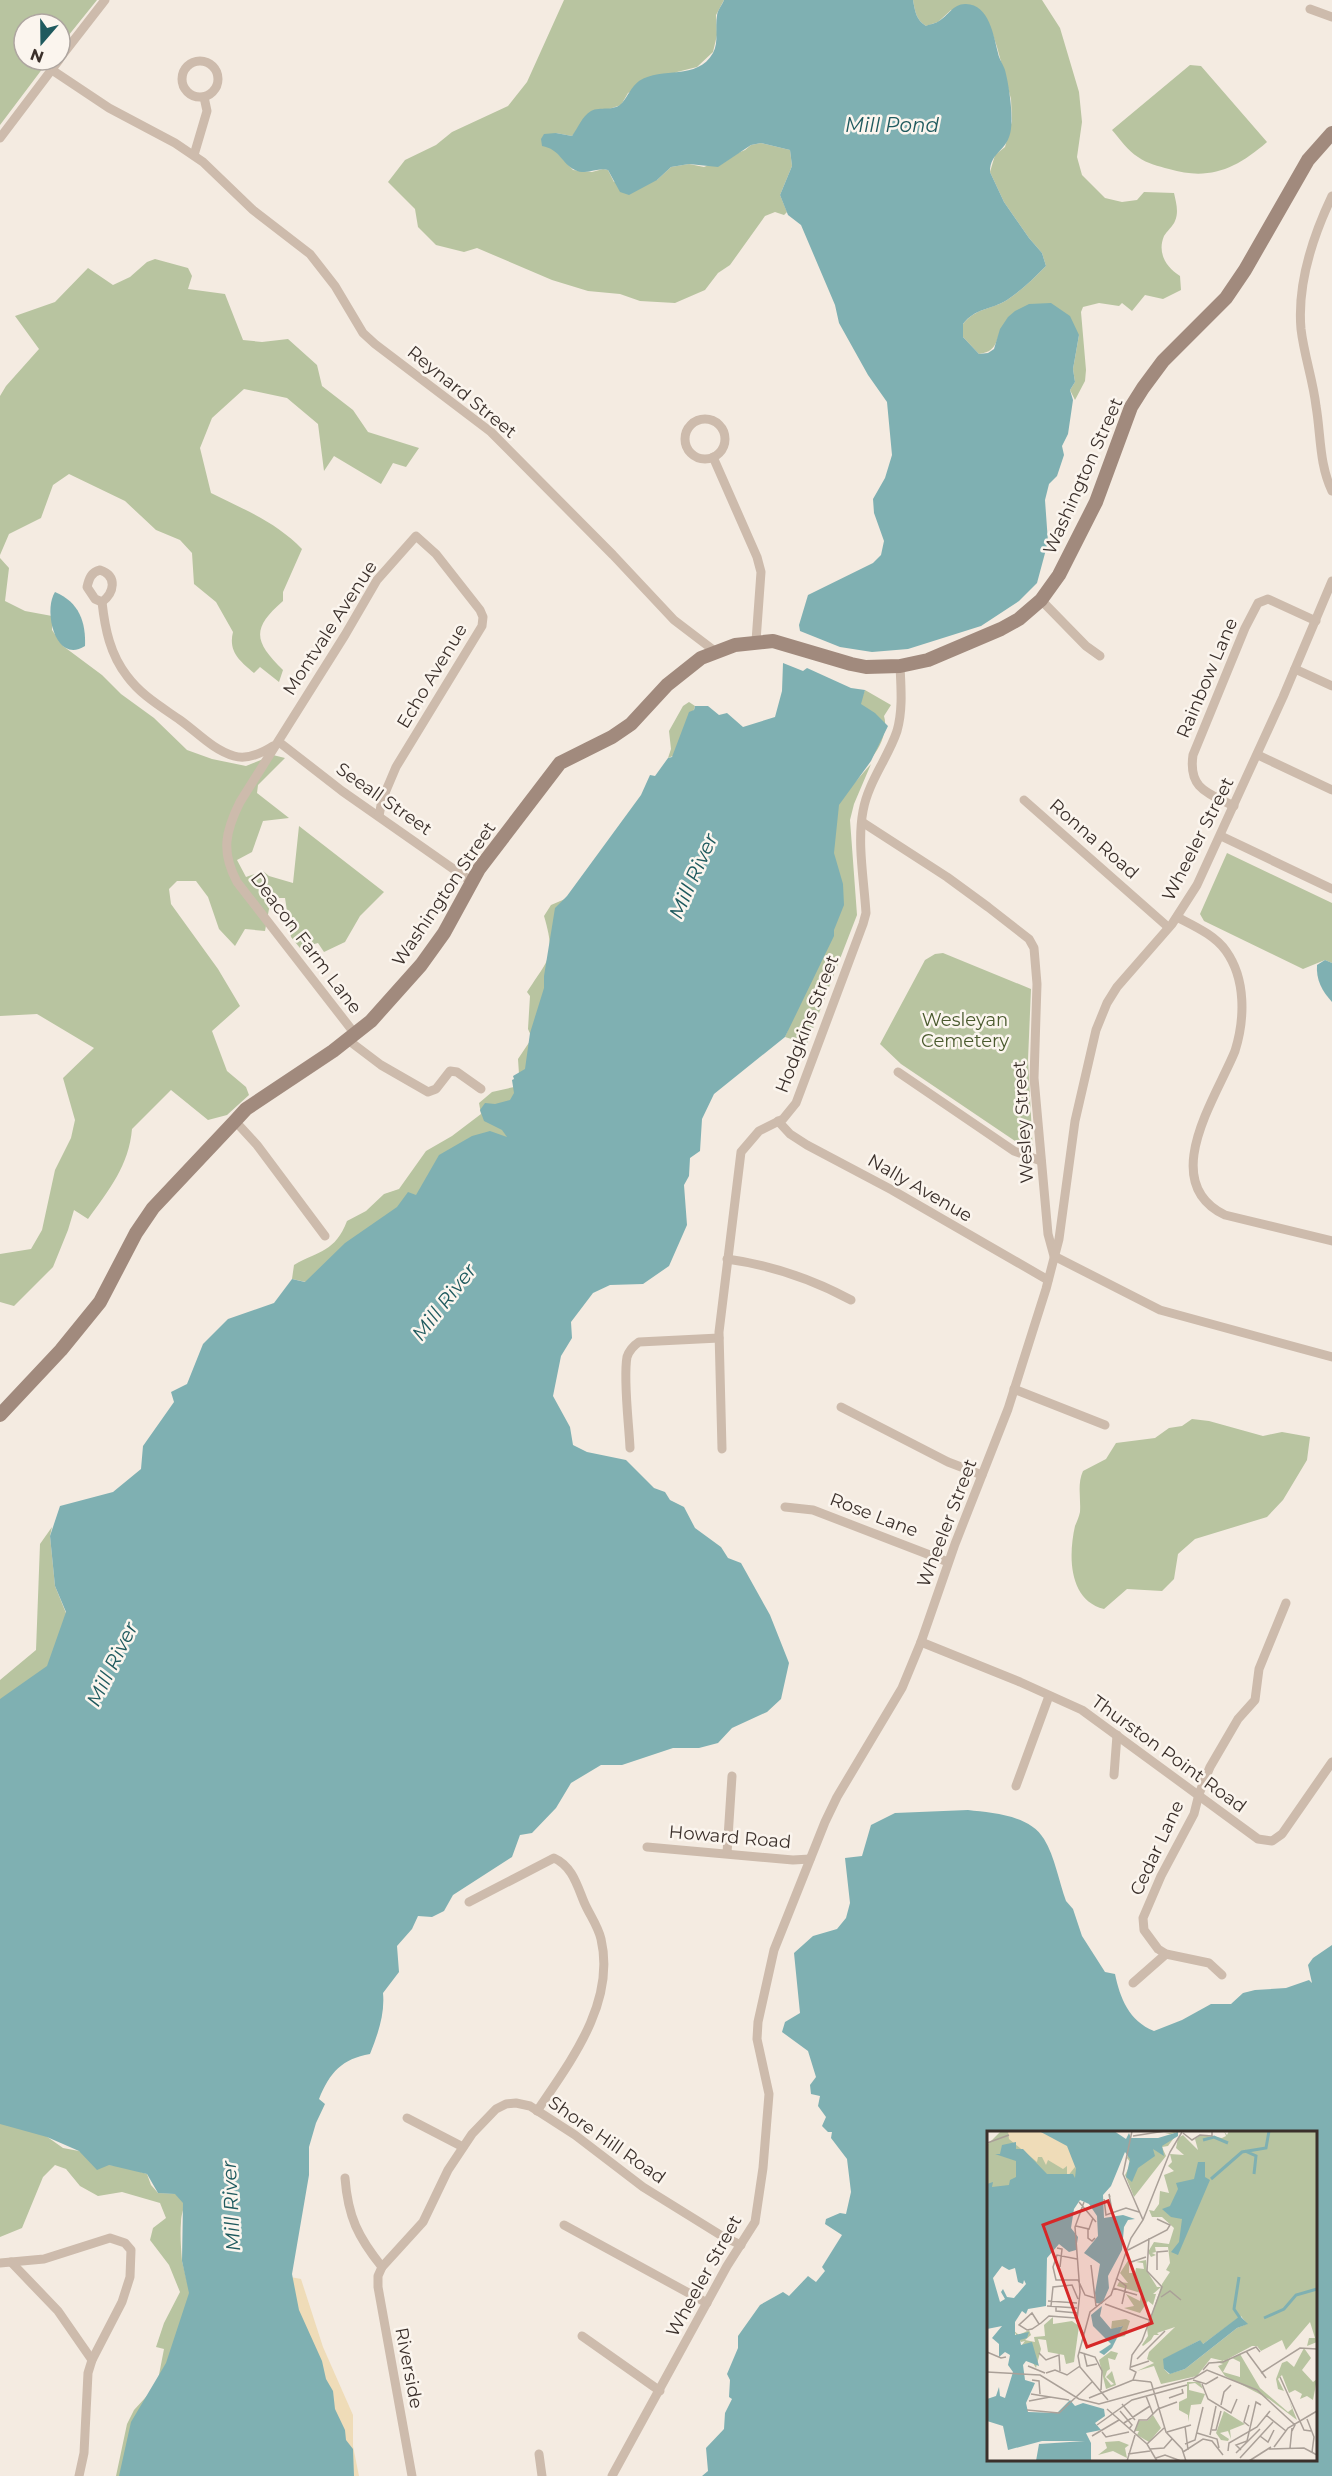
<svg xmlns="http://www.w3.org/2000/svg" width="1332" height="2476" font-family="Montserrat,sans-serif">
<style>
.green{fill:#b8c4a0}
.sand{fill:#efdcb8}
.water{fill:#7fb0b2;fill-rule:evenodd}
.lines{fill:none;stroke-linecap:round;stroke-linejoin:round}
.minor{stroke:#cdbbac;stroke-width:9}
.secondary{stroke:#a18a7d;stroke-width:14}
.labels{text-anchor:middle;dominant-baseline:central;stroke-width:5;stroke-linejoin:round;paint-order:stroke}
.street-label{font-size:18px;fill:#3b302b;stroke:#fbf5ee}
.park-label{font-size:18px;fill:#4a5a2e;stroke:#fbf5ee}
.water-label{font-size:20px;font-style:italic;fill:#1f5a5e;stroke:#fbf5ee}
.inset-river{fill:none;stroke:#7fb0b2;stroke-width:3}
.inset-road{fill:none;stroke:#aaa098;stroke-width:1.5}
.view{fill:#d62828;fill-opacity:0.15;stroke:#d62828;stroke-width:3}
.inset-edge{fill:none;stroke:#3b302b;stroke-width:3}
</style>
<rect width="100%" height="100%" fill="#f4ebe1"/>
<g class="green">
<path d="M0 0H97L60 46V24H24V60H49L0 125Z"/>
<path d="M564 0H724L716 15 717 35 713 52 697 67 677 72 628 93 621 105 606 110H595L572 136 556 133 552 147 573 170 592 172 603 169 608 170 614 182 657 180 671 167 689 164 704 167 745 150 751 145 761 143 790 150 792 166 780 195 787 212 784 215 775 212 765 216 730 265 718 273 705 290 675 303 640 301 620 294 588 291 552 280 477 248 464 252 436 245 418 227 415 209 388 182 405 160 436 145 452 132 508 106 527 82Z"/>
<path d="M913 0H1042L1060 28 1079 92 1082 122 1077 157 1082 175 1105 198 1122 202 1137 200 1144 192 1174 193C1176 202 1179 212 1175 221 1173 226 1167 231 1164 236 1157 253 1166 267 1180 276L1181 290 1163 299 1145 295 1132 311 1122 303 1119 306 1099 303 1083 307 1081 312 1086 370 1085 381 1075 400 1070 390 1075 382 1073 369 1079 335 1006 322C994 336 1001 351 979 354L963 337V324C977 307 991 310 1007 300 1022 290 1034 278 1046 266L1042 253 1029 238 1004 202 990 172 995 155 1005 147 1012 121 1011 99 997 47 993 35 951 10 938 22 926 26C916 20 915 11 913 0Z"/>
<path d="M1190 65 1201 66 1267 142C1236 169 1209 181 1169 169 1158 166 1148 164 1138 157 1128 151 1120 139 1112 130Z"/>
<path d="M155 259 188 268 192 276 188 289 225 294 243 340 262 342 288 339 317 365 322 386 353 410 368 432 419 448 406 467 393 463 381 484 334 456 324 471 318 424 287 398 244 389 212 418 200 448 211 493C243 509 276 522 302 549L283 592V601C251 629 254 641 283 670L279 682 260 667 254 673C240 661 228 652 233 632L216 602 194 584 192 553 180 540 156 530 125 501 69 474 53 485 41 518 9 534 0 555V396L6 386 39 349 15 316 55 302 88 268 113 285 130 277 147 262Z"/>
<path d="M0 558 9 568 5 601 25 611 52 616V630L63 646 102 675 121 694 154 718 187 750 212 759 246 766 273 755 285 758 258 785 257 793 289 818 263 821 252 852 237 860 246 877 263 871 269 876 293 883 299 826 384 892 360 916 345 942 324 952 318 943 300 948 291 937 285 898H271L265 931 245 929 235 946 219 929 208 897 196 881H177L169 889 171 904 218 969 240 1006 212 1031 227 1071 246 1087 249 1095 227 1115 208 1120 171 1090 132 1129C129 1165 109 1190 88 1219L74 1210 68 1230 53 1267 14 1306 0 1302V1254L31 1249 42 1230 55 1170 71 1138 75 1120 63 1078 94 1048 37 1014 0 1016Z"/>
<path d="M865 690 891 705 884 716C888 729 881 746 873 756 869 761 862 764 858 769 851 778 846 788 841 798L871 764 854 804 850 820 857 915 807 1044 785 1037 788 1030 775 1043 722 1074 707 1098 697 1123 682 1188C681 1167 683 1149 688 1129 692 1115 683 1098 695 1085 702 1077 714 1074 721 1065 728 1057 726 1044 735 1037 744 1031 753 1038 762 1035 776 1030 774 1015 779 1004 782 999 789 997 790 990 791 982 788 974 789 967 835 930 792 892 815 858L812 839 818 816 819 800 843 755 849 748 859 693 863 695Z"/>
<path d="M689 702 695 706 680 753 668 758 671 749 669 731 683 706Z"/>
<path d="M1227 853 1332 903V963L1325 960 1303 969 1204 921 1200 914Z"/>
<path d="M565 899 541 1065 519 1074 518 1059 532 1038 528 1029 530 996 527 992C549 958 556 957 544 916L551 905Z"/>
<path d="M943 953 1031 989 1028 1060 1033 1153 901 1064 880 1044 925 960 935 954Z"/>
<path d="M514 1087 516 1099 508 1138 440 1155 418 1197 306 1282 292 1279 294 1265C320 1250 335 1252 347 1221L366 1211 384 1194 399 1189 426 1151 452 1136 481 1114 479 1103 492 1092Z"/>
<path d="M1192 1419 1209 1421 1263 1436 1282 1432 1310 1437 1307 1460 1283 1500 1267 1517 1195 1539 1178 1554 1174 1579 1162 1591 1127 1589 1104 1609C1069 1600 1068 1557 1075 1526 1077 1521 1079 1517 1080 1512 1081 1498 1077 1484 1083 1471L1106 1459 1116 1443 1155 1438 1169 1428 1182 1426Z"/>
<path d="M52 1527 50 1536 55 1586 68 1618 66 1653 0 1703V1680L36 1650 40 1544Z"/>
<path d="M0 2116 46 2136 63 2148 79 2151 109 2165 122 2166 147 2174 151 2185 158 2193 183 2194C187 2205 181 2212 181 2222 180 2235 181 2248 182 2261L235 2476H116L127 2424 134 2410 157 2385 164 2349 156 2347 164 2323 180 2292 169 2265 150 2240 153 2228 166 2218 160 2203 122 2192 98 2196 80 2186 66 2169 55 2165 43 2177 22 2228 0 2237Z"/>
</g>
<path class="sand" d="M285 2276 301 2279 323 2347 353 2415V2446L359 2476H348L300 2334Z"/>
<g class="water">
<path d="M724 0H913C915 11 916 20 926 26 930 24 935 24 939 21 948 16 953 4 965 4 989 3 994 37 998 53 999 59 1003 64 1005 70 1009 85 1013 113 1011 129 1008 152 990 151 990 172L1004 202 1029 238 1042 253 1046 266C1034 278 1022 290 1007 300 991 310 975 308 963 324V337L979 354 988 353 994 349 1000 329 1008 317 1015 311 1029 304 1051 303 1070 316 1079 335 1073 369 1075 382 1070 390 1073 400 1068 434 1062 446 1064 455 1057 476 1049 484 1045 500 1048 542 1037 583 1019 601 981 626 908 649 872 652 840 647 800 631 799 625 808 595 873 563 881 555 884 541 874 513 873 499 885 478 892 455 887 402 868 375 839 323 835 305 801 225 788 215 780 195 792 166 790 150 761 143 751 145 718 167 689 164 671 167 657 180 629 195 620 192 608 170C597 167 587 176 575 170 562 164 560 149 542 146L541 139 544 134 556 133 572 136C578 128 582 116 591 111 600 106 614 112 622 103 628 96 631 87 639 81 662 66 697 81 713 53 719 42 715 27 717 16 717 11 722 5 724 0Z"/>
<path d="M55 592C79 602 86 622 85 646 55 665 43 610 55 592Z"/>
<path d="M783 663 803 671 807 668 851 688 865 690 861 704 875 713 888 726 871 761 839 805 834 853 843 884 844 905 834 930V936L785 1037 714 1094 702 1119 700 1151 690 1158 689 1176 684 1185 687 1225 669 1266 643 1284 610 1285 593 1293 571 1322 572 1338 561 1356 553 1396 570 1427 573 1445 587 1452 626 1460 654 1488 665 1492 670 1500 684 1507 695 1528 721 1547 728 1558 741 1563 770 1615 789 1663 781 1699 767 1712 732 1728 718 1743 699 1748H673L622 1765H601L571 1783 556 1808 532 1833 520 1835 512 1857 453 1895 444 1911 432 1917 418 1916 412 1929 397 1946 399 1972 383 1993C385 2014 378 2034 370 2054 342 2059 330 2072 319 2099L325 2104 316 2123 309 2147V2175L292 2274 299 2310 322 2361 326 2379 333 2391 335 2409 345 2430 346 2440 353 2449 354 2476H119L131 2422 166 2363 189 2293 182 2261 183 2203 175 2194 158 2193 147 2174 109 2165 97 2170 79 2151 47 2137 0 2124V1699L47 1666 66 1612 55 1586 50 1536 60 1506 113 1492 141 1469 143 1446 174 1402 171 1392 187 1384 203 1344 228 1319 274 1303 292 1279 305 1282 345 1243 397 1207 408 1192 416 1195 439 1155 472 1136 490 1131 507 1137 502 1130 484 1121 480 1110 485 1103 495 1104 510 1100 514 1093 512 1080 514 1079 513 1076 525 1069 530 1033 544 988V976L555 908 567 896 641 795 650 775 655 776 668 758 672 757 689 712 694 710 695 706H708L719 715 727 713 743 727 775 717 782 691Z"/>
<path d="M1325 960 1332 963V1002C1322 991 1316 980 1317 965Z"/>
<path d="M968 1810C993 1813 1030 1815 1044 1839 1055 1857 1059 1882 1066 1901L1073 1909 1082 1936 1105 1972 1115 1974C1120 1998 1129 2021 1154 2031L1182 2020 1211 2004H1231L1243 1993 1255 1990 1286 1988 1309 1980 1312 1983 1308 1965 1313 1958 1332 1945V2476H702L708 2471 706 2448 724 2429 725 2413 732 2399 729 2397 730 2380 727 2374 738 2348V2336L760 2305 783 2292 789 2296 808 2276 816 2282 825 2271 822 2267 842 2235 825 2224 826 2219 840 2213 846 2214 851 2192 847 2159 831 2138 832 2132H828L822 2126 826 2117 818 2106 820 2096 811 2094 810 2085 816 2077 808 2051 782 2032 785 2022 800 2013 794 1953 813 1936 837 1929 846 1918 850 1903 845 1858 862 1856 871 1825 895 1813ZM988 2132H1316V2460H988Z"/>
</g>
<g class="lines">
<g class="minor">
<path d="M1310 9 1332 17"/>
<path d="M60 58 105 0"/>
<circle cx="200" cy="79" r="18"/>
<path d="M52 70 109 108 175 143 203 162 253 210 310 254 335 286 363 333 375 344 491 432 613 555 674 620 716 652"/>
<path d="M0 138 59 60"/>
<path d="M194 155 207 111 204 97"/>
<path d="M1332 196C1313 236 1297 284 1301 329 1304 355 1313 380 1316 406 1321 435 1319 464 1332 491"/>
<circle cx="705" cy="439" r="20"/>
<path d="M713 457 757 557 761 572 756 641"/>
<path d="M100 570C118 576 114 593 102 602L95 599 87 587C89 579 91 572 100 570Z"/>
<path d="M1041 600 1086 646 1100 656"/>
<path d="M102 602C105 629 110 654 127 676 141 695 160 706 180 720 197 732 213 750 234 756 247 760 262 753 273 746"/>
<path d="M1295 669 1332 686"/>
<path d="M279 742 342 791 472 882"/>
<path d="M1258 755 1332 790"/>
<path d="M1024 800 1168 927"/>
<path d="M1234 806C1208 793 1188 789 1193 755L1245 628 1258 603 1268 599 1316 621"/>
<path d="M862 822 947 877 988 907 1029 939 1034 948 1037 984 1034 1078 1048 1234 1054 1256 1160 1310 1332 1357"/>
<path d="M1221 836 1332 889"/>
<path d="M1177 917C1194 926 1215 935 1226 951 1246 979 1245 1019 1235 1051 1216 1098 1157 1182 1225 1215L1332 1241"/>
<path d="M355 1034 237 882C221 852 225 832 240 802L345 635 377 580 416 536 436 554 480 610 483 617 482 626 396 767 382 800 379 816"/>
<path d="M348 1040 381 1065 428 1092 436 1089 450 1071 457 1072 481 1089"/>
<path d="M898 1072 1014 1151 1041 1161"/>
<path d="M235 1121 257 1145 325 1236"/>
<path d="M778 1121 790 1134 807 1145 892 1190 1048 1280"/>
<path d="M727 1259C771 1265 812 1279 851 1300"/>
<path d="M1014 1389 1105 1425"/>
<path d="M841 1407 948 1462 982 1475"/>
<path d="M630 1448C629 1424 623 1379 627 1357 629 1351 633 1346 639 1342L719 1338"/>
<path d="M722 1449 719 1332 741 1152 759 1131 783 1119 796 1103 863 924 866 913C864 880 857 843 863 811 868 782 888 758 897 731 903 710 901 687 900 666"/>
<path d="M785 1507 813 1510 948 1562"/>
<path d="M921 1642 1020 1682 1082 1710 1258 1839 1272 1841 1282 1834 1332 1762"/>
<path d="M1114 1775 1117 1735"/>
<path d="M1016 1786 1049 1696"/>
<path d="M647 1847 793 1860 810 1859"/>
<path d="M727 1853 732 1776"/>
<path d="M469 1902 554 1858C572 1866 577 1885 584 1902 589 1914 598 1926 601 1939 616 2003 570 2062 537 2111"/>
<path d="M1222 1975 1209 1963 1166 1954 1158 1949 1144 1930 1143 1918 1161 1876 1194 1814 1199 1794 1210 1767 1238 1719 1255 1700 1259 1669 1286 1603"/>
<path d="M1133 1983 1166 1954"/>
<path d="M407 2118 463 2147"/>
<path d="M345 2178C348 2217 358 2237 382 2267"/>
<path d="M564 2225 707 2303"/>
<path d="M11 2262 58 2311 92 2360"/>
<path d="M0 2263 44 2259 110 2238 125 2243 131 2250 130 2277 122 2302 92 2360 88 2373 84 2453 79 2476"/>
<path d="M582 2336 660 2391"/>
<path d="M539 2454 542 2476"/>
<path d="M412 2476 378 2287V2276L382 2267 423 2222 448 2170 472 2134 496 2109 506 2104 516 2103 530 2106 575 2135 643 2187 722 2236 741 2245"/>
<path d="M612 2476 727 2266 755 2222 763 2168 769 2094 757 2039 758 2022 774 1950 825 1822 837 1797 902 1688 921 1642 955 1544 1008 1409 1046 1289 1059 1239 1075 1121 1096 1030 1107 1003 1117 987 1172 924 1197 885 1283 697 1332 581"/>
</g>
<path class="secondary" d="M0 1415 61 1350 100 1302 136 1233 153 1208 235 1121 246 1109 333 1051 371 1021 421 965 444 933 479 869 560 763 612 737 631 724 667 685 701 658 735 645 773 641 851 664 866 667 900 666 928 660 1001 629 1019 619 1041 600 1059 575 1096 502 1131 407 1143 388 1163 361 1226 298 1245 270 1308 160 1332 133"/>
</g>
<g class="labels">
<g class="street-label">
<text transform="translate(462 392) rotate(39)">Reynard Street</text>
<text transform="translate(1083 476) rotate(-66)">Washington Street</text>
<text transform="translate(330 628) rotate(-57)">Montvale Avenue</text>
<text transform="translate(432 676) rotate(-59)">Echo Avenue</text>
<text transform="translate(1207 678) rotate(-67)">Rainbow Lane</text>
<text transform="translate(384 799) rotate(35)">Seeall Street</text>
<text transform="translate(1094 839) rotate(41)">Ronna Road</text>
<text transform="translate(1198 839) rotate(-63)">Wheeler Street</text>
<text transform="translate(444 894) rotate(-56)">Washington Street</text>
<text transform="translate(306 943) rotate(53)">Deacon Farm Lane</text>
<text transform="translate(807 1024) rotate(-69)">Hodgkins Street</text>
<text transform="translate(1023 1122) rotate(-94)">Wesley Street</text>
<text transform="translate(920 1188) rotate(30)">Nally Avenue</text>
<text transform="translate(874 1515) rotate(21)">Rose Lane</text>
<text transform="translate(947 1523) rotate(-69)">Wheeler Street</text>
<text transform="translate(1169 1754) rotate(36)">Thurston Point Road</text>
<text transform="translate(730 1837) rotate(5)">Howard Road</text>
<text transform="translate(1157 1848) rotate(-65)">Cedar Lane</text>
<text transform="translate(607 2140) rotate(35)">Shore Hill Road</text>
<text transform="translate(704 2276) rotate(-61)">Wheeler Street</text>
<text transform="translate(409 2368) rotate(79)">Riverside</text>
</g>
<g class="park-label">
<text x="965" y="1020">Wesleyan<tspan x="965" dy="21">Cemetery</tspan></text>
</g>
<g class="water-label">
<text x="892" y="125">Mill Pond</text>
<text transform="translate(693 876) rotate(-66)">Mill River</text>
<text transform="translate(444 1302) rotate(-52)">Mill River</text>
<text transform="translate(112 1664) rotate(-64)">Mill River</text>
<text transform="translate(231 2206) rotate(-93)">Mill River</text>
</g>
</g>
<g transform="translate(987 2131)">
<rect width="330" height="330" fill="#f4ebe1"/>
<path d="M14 0H67L89 35 91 46 0 108V14ZM192 0 181 15 175 16 179 25 147 66 138 44 144 32 140 27 143 17 171 11 190 1 184 3H178ZM237 0 240 4 242 0H330V211L320 215 322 207H328L323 191 299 219 295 209 274 220 270 215H265L237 230 224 227 210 245 174 253 167 235 150 240 167 232 160 228 162 221 188 196 170 202 172 204H167L164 209 156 215 155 214 161 205 160 197 175 153 183 141 179 139 183 132 181 116H168L169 121 165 122 169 124 164 126 161 121 167 111 182 113 187 97 175 86H165L162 79 167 80 172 73 173 60 182 62 177 44 187 40 181 35 185 31 183 23 197 24 189 17 191 7 196 4 211 19 208 8 214 4 235 7 239 5ZM254 185 260 193 250 197 198 238 182 243 177 238 180 227 213 209 212 214 216 213ZM142 128V142H148L149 137 157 138 156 132 149 131 159 129 160 140 170 156H174L166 163H169L166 174 161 170 153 182 137 177 147 175 139 163 153 170 154 162 130 155 132 151 141 152 133 142ZM66 186V193L85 190 92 195 87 231 79 233 77 224 61 221 59 209 51 208 54 218 49 237 35 214 38 210 34 211 26 199 32 204 42 199 44 204 38 209 48 211 47 206 58 205 57 194ZM139 188 143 190 138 205 129 207 135 195 124 199 125 190ZM317 217 324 227 315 239 326 251 330 248 326 269 320 265 313 268 315 263 308 259 302 262 295 244 291 248 297 260 291 258 289 248 295 232 300 230 307 236ZM124 220 131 222 128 229 121 227 123 238 120 240 118 246 124 254 127 253 119 246 125 240 129 254 119 258 112 229ZM253 223 273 257 301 281 305 278 302 269 310 289 282 268 238 245 231 235 236 233 229 231 243 228 236 241 253 246V231L245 227ZM200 251H213L216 258 208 252 202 253V259L218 263 214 273 204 274 201 291V284L192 279V271L200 267ZM237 280 258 293 243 299 244 308 241 300 233 302 242 308 241 310 234 309 229 302ZM166 284 174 297 162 311 150 304 152 300H148L152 290H160ZM132 310 142 314 138 317 140 327 126 320 111 324 120 317 118 311Z" fill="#b8c4a0" fill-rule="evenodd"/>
<path d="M21 0H72L99 26 92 44 88 36 80 46 73 44H80V35L76 38 61 29 59 34 55 26H51L50 31 22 8Z" fill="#efdcb8"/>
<path d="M52 0H127L139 8 142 2 144 7H171L191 1V5L175 15 177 25 166 18 168 25 151 37 145 51 139 46 143 28 138 21 124 55 116 64 117 87 136 84 148 88 141 89 137 96 135 119 121 145 122 157 115 173 109 172 108 162 113 133 97 122 111 105 110 85 102 73 93 69 87 78 84 97 91 106 89 119 82 121 72 113 60 127 59 175 41 178 39 183 35 180 28 191V204L42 201 40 207 33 209 34 214 45 211 52 235 39 230 36 234 38 249 48 252 39 272 41 281 70 282 83 269 88 275 96 272 117 278 118 285 108 292 114 299 99 302 104 312V330H49L52 313 98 310H55L21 319 16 295 0 290V268L9 265 12 256 13 265 18 267 26 241 21 234 23 224 18 221 12 226V213L5 207 15 195 0 198V53L6 51 5 56 22 54 23 49 29 46V30L8 23H13L15 14 29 11V18H36L60 43H86L88 47 89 38 80 15ZM15 135 22 139 28 137 31 151 36 153 37 149 39 153 27 167 20 166 16 158 14 161 18 168 13 171 6 147ZM211 31H218V46L223 49 191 124 184 121 192 111 195 88 184 86 175 78 183 75 191 58 189 52 207 48ZM115 175 113 185 124 198 136 195 125 217 117 224 112 221 124 213 106 195 104 184ZM253 185 261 193 250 197 198 238 183 243 177 238 176 228 213 209 216 213Z" fill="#7fb0b2" fill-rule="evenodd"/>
<path class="inset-river" d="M216 9 227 6 241 12M258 20 269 25 267 43M224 48 255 21 279 17 282 0M252 146 247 178 253 187M277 187 297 178 309 164 330 158"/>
<path class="inset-road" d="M196 2 205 9 213 4 225 5V0M146 5 178 0M0 12 22 4M123 66 122 63 125 80M117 68 119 84 139 77 152 81M92 71 109 91M156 89 183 21 195 1M89 95 102 98 106 87M101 98V107L105 110 108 107M70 117 75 118 73 136M141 119 180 99 183 94 170 88M90 128 70 124 66 136 69 149H91L98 164 108 167M148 130 144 131 159 126M104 134 109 175M170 139V121L181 120M129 147 139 155 135 173M126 157 150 164M174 166 183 160 194 169M61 170 90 172M118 173 162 189M60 175 90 177M64 175 66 156 85 154 91 168M69 175V180L90 182M52 193 45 182 32 194 40 199 45 198 54 192 62 185 89 187M96 202 90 189 93 161 88 96 97 71M259 220 279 247M0 221 14 227 19 226M92 221 108 226 115 240 114 259M52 222 59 229 72 224 73 240M97 222 100 235 110 233M150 228 178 200M41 235 58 242M144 236 162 230M216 239 222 232 236 231 269 216 273 221M0 241 53 244 92 268 112 273 207 247 220 239 270 259 308 294 305 300M59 242 68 239 80 244 93 235M274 242 313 217 330 218M293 246 317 299 324 300M45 249 52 250 53 263M146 249 149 241 143 238 145 224 155 210 175 156 160 140 162 107M206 249 219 253 231 246M164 251 179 301 195 318 199 330M215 253 221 268 244 282 250 268M44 263 82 269M159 265 166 283M102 267 146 249 164 251M182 267 196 262 195 258M121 269 93 236 91 225 103 181 124 164 144 107 156 89 136 43 145 0M42 270 63 266M135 273 148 289M234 274 237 261 244 254M120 278 160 313 170 330M40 279 72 282 105 251M133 280 145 294 142 298M279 284 299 300M320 288 327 306 325 321M137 292 163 275M110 294 145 269 200 254M198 295 201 319M262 295 257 291 262 274M225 299H229L234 280M115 301 119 306 142 301M180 301 204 294M147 302 152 289H160L171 278 190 271M210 302 230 308 232 317M223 304 229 275M105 305 132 289M273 305 281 311 287 299M160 313 177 297M198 313 208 309 216 276M287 316 301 297 330 280M303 317 305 297M163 318 177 317 185 308M282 318 317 317 330 324M254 319 249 314 260 310 269 271 274 274M241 320 242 312 270 296 283 280M196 321 216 308 225 310 236 324M249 322 273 298M141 323 163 320M169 327 178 324 194 330M253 327 286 291M140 330 148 304M262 330 284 316"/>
<path class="view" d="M121 70 165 192 100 216 56 94Z"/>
<rect width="330" height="330" class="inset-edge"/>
</g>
<g transform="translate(42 42) rotate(200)"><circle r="28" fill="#fbf5ee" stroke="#aea6a0" stroke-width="1.5"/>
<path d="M0-4.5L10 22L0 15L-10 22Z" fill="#1f5a5e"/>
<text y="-9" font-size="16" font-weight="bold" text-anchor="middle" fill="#3b302b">N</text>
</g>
</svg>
